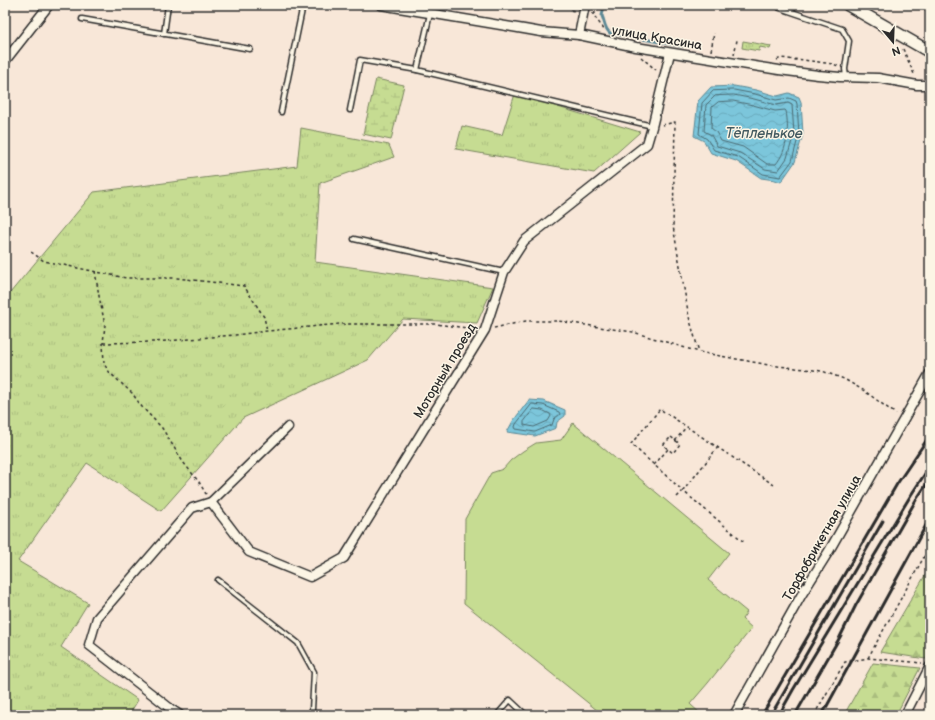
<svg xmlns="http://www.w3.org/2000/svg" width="935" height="720" font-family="'Balsamiq Sans',sans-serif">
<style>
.grass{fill:url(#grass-tufts);stroke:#78845e}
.forest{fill:url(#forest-firs);stroke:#78845e}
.wetland{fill:url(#wetland-marsh);stroke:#78845e}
.pitch{fill:#c6dc92;stroke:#78845e}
.water{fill:url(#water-waves);stroke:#5b8895}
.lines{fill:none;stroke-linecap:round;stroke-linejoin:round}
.shore{stroke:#4b6971;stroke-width:1}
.stream{stroke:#5b8895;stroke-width:3}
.service-casing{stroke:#2b2b2b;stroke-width:7}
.minor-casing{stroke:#2b2b2b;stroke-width:11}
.secondary-casing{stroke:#2b2b2b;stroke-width:14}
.path{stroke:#2b2b2b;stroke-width:1.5;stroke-dasharray:3 3;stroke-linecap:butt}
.service{stroke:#fcf5e5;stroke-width:4}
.minor{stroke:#fcf5e5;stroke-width:8}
.secondary{stroke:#fcf5e5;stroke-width:11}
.rail{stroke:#2b2b2b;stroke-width:3}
.labels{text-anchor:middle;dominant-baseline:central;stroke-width:3;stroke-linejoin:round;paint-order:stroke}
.street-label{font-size:13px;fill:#2b2b2b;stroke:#fcf5e5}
.water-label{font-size:14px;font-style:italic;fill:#435a60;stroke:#fcf5e5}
</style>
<defs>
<pattern id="grass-tufts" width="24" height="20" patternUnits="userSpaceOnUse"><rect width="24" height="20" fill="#c6dc92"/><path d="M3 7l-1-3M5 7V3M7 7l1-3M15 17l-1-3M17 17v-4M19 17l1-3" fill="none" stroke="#aabd7e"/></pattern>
<pattern id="forest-firs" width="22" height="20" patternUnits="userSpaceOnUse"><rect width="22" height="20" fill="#c6dc92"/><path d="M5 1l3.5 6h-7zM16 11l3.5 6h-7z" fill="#aabd7e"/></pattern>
<pattern id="wetland-marsh" width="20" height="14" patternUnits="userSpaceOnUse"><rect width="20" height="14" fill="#c6dc92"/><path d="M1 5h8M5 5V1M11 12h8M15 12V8" fill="none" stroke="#aabd7e"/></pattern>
<pattern id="water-waves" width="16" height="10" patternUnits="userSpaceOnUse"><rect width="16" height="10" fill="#7bc6db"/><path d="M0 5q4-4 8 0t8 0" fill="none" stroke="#6aaabc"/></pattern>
</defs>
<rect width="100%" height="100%" fill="#f8e7d8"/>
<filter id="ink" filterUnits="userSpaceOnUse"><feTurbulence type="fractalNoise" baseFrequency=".025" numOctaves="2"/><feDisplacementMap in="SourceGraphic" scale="8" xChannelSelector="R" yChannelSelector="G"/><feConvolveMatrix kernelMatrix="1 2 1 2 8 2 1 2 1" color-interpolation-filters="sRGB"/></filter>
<g filter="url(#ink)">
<g class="grass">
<path d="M743 41 771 46 770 49 760 47 759 51 742 48Z"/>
<path d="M515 94 640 132 594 173 456 149 462 126 502 135Z"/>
<path d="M301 128 389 145 394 157 320 183 315 262 493 287 477 323 403 319 368 360 243 418 161 511 87 463 18 561 88 603 61 647 138 700 129 715H5V299L94 192 297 166Z"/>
</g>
<g class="forest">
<path d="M930 567V651L926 659 880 652Z"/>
<path d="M873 663 920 668 896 715H844Z"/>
</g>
<path class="wetland" d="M376 79 404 85 391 140 363 134Z"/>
<path class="pitch" d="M573 423 729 553 708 580 747 612 742 619 752 628 708 683 690 704 702 715H603L464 603 465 519 491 473 503 469 511 460 523 451 536 443 561 440Z"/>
<g class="water">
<path d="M734 86 756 90 777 96 789 93 799 97 801 102 803 134 795 162 781 182 775 180 761 178 736 161 711 153 704 141 694 136 698 101 711 87Z"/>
<path d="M529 400 544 401 565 410V416L557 422 556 428 535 436 507 432 513 421Z"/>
</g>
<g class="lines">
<g class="shore">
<path d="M734 90 755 94 776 100 789 98 796 101 797 104 799 134 792 161 780 177 763 174 738 157 714 150 707 139 699 134 702 103 713 91Z"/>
<path d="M734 95 754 99 776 105 788 103 792 105 794 134 787 158 778 171 765 169 740 153 717 146 711 135 704 131 706 105 715 96Z"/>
<path d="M733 101 753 105 775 111 785 110 786 111C789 130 788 149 776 164H767L743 147 721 141 716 132 711 128 712 107 718 102Z"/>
<path d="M532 404 543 405 559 412 560 414 554 419 552 425 535 432 516 429 515 427 516 424 531 405Z"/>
<path d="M534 409 542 410 550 414 551 416 548 421 534 427 524 425V422Z"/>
</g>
<path class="stream" d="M604 5 602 16C605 22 604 28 610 33L682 46"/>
<defs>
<g id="service">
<path d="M780 8 842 29 849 41 845 69 846 77"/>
<path d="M82 19 250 49"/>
<path d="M164 34 168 5"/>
<path d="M417 70 430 14"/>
<path d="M350 110 360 60 417 70 648 125"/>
<path d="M281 112 303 5"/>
<path d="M354 239 504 272"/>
<path d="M218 580 298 643 314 672 312 710 311 715"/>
<path d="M497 715 510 700 526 715"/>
</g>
<g id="minor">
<path d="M381 5 524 29 541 32 579 35 636 47 779 70 818 75 840 77 878 78 917 85H926L930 84"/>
<path d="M579 35 585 5"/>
<path d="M5 61 49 5"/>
<path d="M211 502 249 552 310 577 344 558 485 330 504 272 524 241 647 144 652 127 670 53"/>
<path d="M180 715 171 709 89 645 97 618 192 508 211 502 288 427"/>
<path d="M734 715 802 594 829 551 930 373"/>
<path d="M905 715 930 666"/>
</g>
<path id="secondary" d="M848 5 930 52"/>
</defs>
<use href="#service" class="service-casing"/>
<use href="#minor" class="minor-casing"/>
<use href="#secondary" class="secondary-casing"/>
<g class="path">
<path d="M571 5 570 10 575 11"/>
<path d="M833 5 838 8"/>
<path d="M594 6 595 14"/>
<path d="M592 14H595V17L605 31"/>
<path d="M903 49 914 74 912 75"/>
<path d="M711 51 714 33"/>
<path d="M734 55 737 40"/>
<path d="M641 57 656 70"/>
<path d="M777 60 781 58 796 60V59L833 64 838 66"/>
<path d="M662 125 675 122 673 226 689 317 699 352"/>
<path d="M31 252 44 261 126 278H177L244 286 264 317 267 331"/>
<path d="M95 271 99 296 105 325 103 343 104 364 110 373 132 393 142 407 162 428 183 462 199 482 206 494"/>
<path d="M494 328 526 321H558L633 332 699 352 769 365 822 371 844 379 863 390 896 414"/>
<path d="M103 343 154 342 235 335 267 331 340 324H436L475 329"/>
<path d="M671 437 680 444 673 453 663 445Z"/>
<path d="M675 441 686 427"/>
<path d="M718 447 683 491 744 542"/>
<path d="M654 465 668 449"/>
<path d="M677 497 683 491 631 444 660 409 774 485"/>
<path d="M868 658 930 546"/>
<path d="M814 715 845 662 868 658 922 663"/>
</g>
<use href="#service" class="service"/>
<use href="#minor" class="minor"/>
<use href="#secondary" class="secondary"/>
<g class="rail">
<path d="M762 715 897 484 930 435"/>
<path d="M771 715 883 521"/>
<path d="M779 715 793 690 911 495 930 466"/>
<path d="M795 715 840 637 856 605 916 500 930 479"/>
<path d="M822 715 930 518"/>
</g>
</g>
</g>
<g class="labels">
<g class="street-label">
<text transform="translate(657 38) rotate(10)">улица Красина</text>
<text transform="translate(445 371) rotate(-59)">Моторный проезд</text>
<text transform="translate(822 538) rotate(-60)">Торфобрикетная улица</text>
</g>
<g class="water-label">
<text x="764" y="133">Тёпленькое</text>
</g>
</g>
<rect width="935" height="720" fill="none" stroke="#fcf5e5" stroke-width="20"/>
<rect x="10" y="10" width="915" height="700" fill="none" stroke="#2b2b2b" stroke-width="1.5" filter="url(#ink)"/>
<g transform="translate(893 42) rotate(161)" stroke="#fcf5e5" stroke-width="3" paint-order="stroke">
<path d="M0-3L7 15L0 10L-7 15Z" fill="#2b2b2b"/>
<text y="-6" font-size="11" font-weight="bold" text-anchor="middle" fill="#2b2b2b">N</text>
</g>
</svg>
